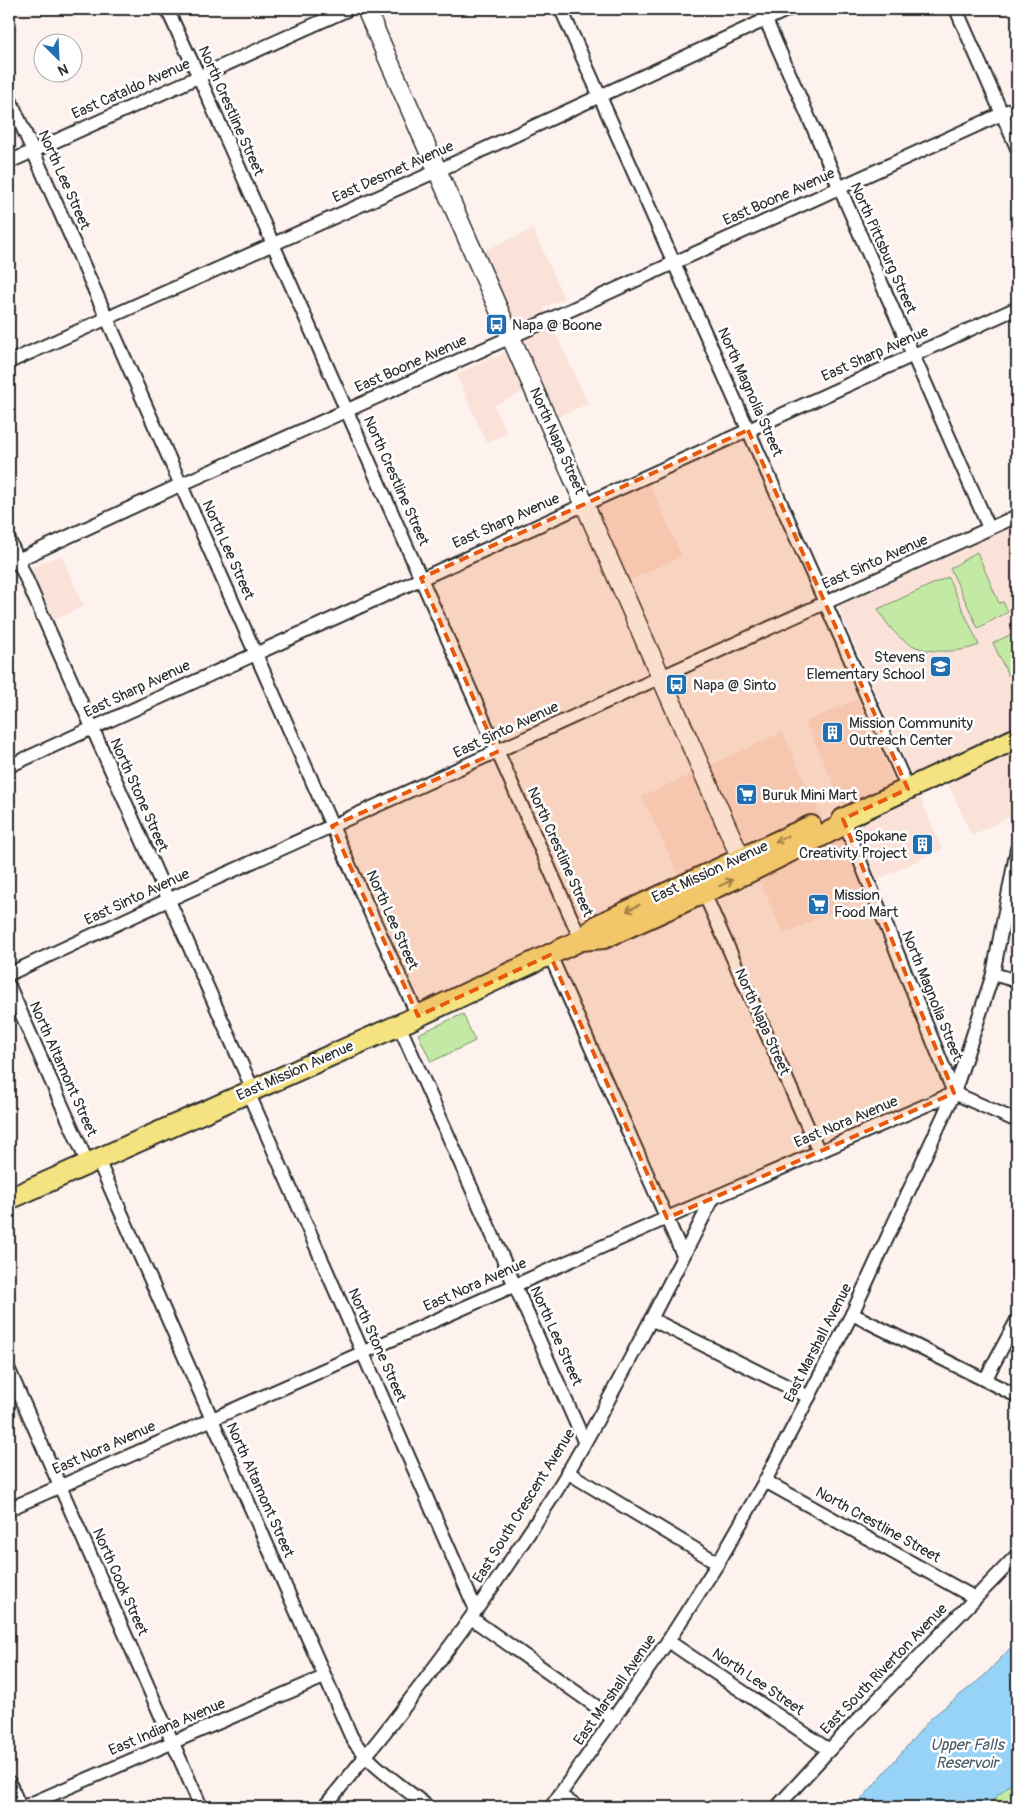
<svg xmlns="http://www.w3.org/2000/svg" width="1026" height="1816" font-family="Pangolin,sans-serif">
<style>
.built{fill:#fbe2d9}
.green{fill:#c3eaa5;stroke:#778a68}
.water{fill:#96d3f7;stroke:#6b90a5}
.lines{fill:none;stroke-linecap:round;stroke-linejoin:round}
.street-casing{stroke:#2b2b2b;stroke-width:16}
.secondary-casing{stroke:#2b2b2b;stroke-width:21}
.primary-casing{stroke:#2b2b2b;stroke-width:24}
.street{stroke:#fff;stroke-width:12}
.secondary{stroke:#fff;stroke-width:18}
.primary{stroke:#f5e381;stroke-width:20}
.oneway{stroke:#908756}
.marked{fill:#e8590c;fill-opacity:0.2;stroke:#e8590c;stroke-width:4;stroke-dasharray:10 6;stroke-linejoin:round}
.labels{text-anchor:middle;dominant-baseline:central;stroke-width:5;stroke-linejoin:round;paint-order:stroke}
.street-label{font-size:15px;fill:#2b2b2b;stroke:#fff}
.poi-label{font-size:15px;fill:#2b2b2b;stroke:#fff;text-anchor:start}
.water-label{font-size:16px;font-style:italic;fill:#4b5d68;stroke:#fff}
</style>
<rect width="100%" height="100%" fill="#fdf2ee"/>
<filter id="ink" filterUnits="userSpaceOnUse"><feTurbulence type="fractalNoise" baseFrequency=".02" numOctaves="2"/><feDisplacementMap in="SourceGraphic" scale="10" xChannelSelector="R" yChannelSelector="G"/><feConvolveMatrix kernelMatrix="1 2 1 2 8 2 1 2 1" color-interpolation-filters="sRGB"/></filter>
<g filter="url(#ink)">
<g class="built">
<path d="M533 229 564 298 544 308 588 404 555 418 512 322 483 251Z"/>
<path d="M509 351 527 391 494 405 507 433 486 442 456 374Z"/>
<path d="M648 481 682 556 627 581 593 507Z"/>
<path d="M1017 525V727L912 776 838 606Z"/>
<path d="M61 555 84 606 54 620 31 568Z"/>
<path d="M857 699 892 777V782L891 785 844 806 805 722Z"/>
<path d="M782 732 821 816 760 841 750 842 741 835 711 766 715 763Z"/>
<path d="M1014 749H1017V796L1014 814 972 836 947 782Z"/>
<path d="M692 774 724 844 725 850 723 856 719 860 680 879 642 796Z"/>
<path d="M919 795 942 849 875 881 857 835V829L862 822Z"/>
<path d="M839 837 845 843 866 896 783 934 757 875Z"/>
</g>
<g class="green">
<path d="M977 552 999 603 1003 602 1008 612 978 628 950 568C961 563 967 557 977 552Z"/>
<path d="M948 577 979 645C968 649 959 651 948 651 913 653 895 639 878 609Z"/>
<path d="M1014 633 1017 639V670L1008 675 993 643Z"/>
<path d="M463 1014 475 1041 431 1062 418 1034Z"/>
<path d="M1017 1778V1807H985Z"/>
</g>
<path class="water" d="M1017 1641V1778L985 1807H855L931 1718 984 1676Z"/>
<g class="lines">
<defs>
<g id="street">
<path d="M167 9 199 77 581 940"/>
<path d="M561 9 908 789"/>
<path d="M761 9 989 528"/>
<path d="M956 9 1017 148"/>
<path d="M9 97 371 914 418 1016"/>
<path d="M9 162 349 9"/>
<path d="M9 362 437 171 789 9"/>
<path d="M9 540 253 1090"/>
<path d="M9 564 180 485 511 337 1017 107"/>
<path d="M9 766 1017 308"/>
<path d="M843 819 954 1093 1017 1121"/>
<path d="M704 893 819 1152"/>
<path d="M550 955 683 1255"/>
<path d="M9 974 168 900 1017 516"/>
<path d="M993 974 1017 981"/>
<path d="M9 986 88 1164"/>
<path d="M399 1025 584 1441"/>
<path d="M248 1092 476 1610"/>
<path d="M98 1160 351 1736C365 1763 404 1787 428 1807"/>
<path d="M852 1314 1017 1396"/>
<path d="M651 1319 809 1397"/>
<path d="M9 1370 201 1807"/>
<path d="M985 1380 1017 1320"/>
<path d="M567 1472 718 1563"/>
<path d="M765 1481 975 1598"/>
<path d="M9 1509 667 1218 954 1093"/>
<path d="M471 1618 614 1719"/>
<path d="M668 1641 829 1750"/>
<path d="M9 1782 20 1807"/>
<path d="M561 1796 577 1807"/>
<path d="M23 1807 324 1677"/>
<path d="M324 1807C386 1733 445 1656 500 1576 523 1542 547 1507 568 1472 620 1382 666 1290 713 1198"/>
<path d="M551 1807 668 1641 718 1563 765 1481 852 1314 954 1093 993 974 1017 849"/>
<path d="M777 1807 829 1750 1017 1555"/>
</g>
<path id="secondary" d="M366 9 746 870"/>
<g id="primary">
<path d="M581 940 598 925 811 826"/>
<path d="M9 1199 399 1025 581 940 604 938 657 914 747 873 839 827 843 819 1017 738"/>
</g>
</defs>
<use href="#street" class="street-casing"/>
<use href="#secondary" class="secondary-casing"/>
<use href="#primary" class="primary-casing"/>
<use href="#street" class="street"/>
<use href="#secondary" class="secondary"/>
<use href="#primary" class="primary"/>
</g>
<defs><path id="oneway-shaft" d="M-6 0H5M1.5-3L5.5 0L1.5 3" fill="none" stroke-width="1.6" stroke-linecap="round" stroke-linejoin="round" transform="scale(1.25)"/></defs>
<g class="oneway">
<use href="#oneway-shaft" transform="translate(782 839) rotate(156)"/>
<use href="#oneway-shaft" transform="translate(726 883) rotate(-25)"/>
<use href="#oneway-shaft" transform="translate(633 908) rotate(154)"/>
</g>
</g>
<path class="marked" d="M748 430 908 789 843 819 954 1093 667 1218 550 955 418 1016 332 826 497 752 421 578Z"/>
<defs>
<symbol id="bus-square" viewBox="-11 -11 22 22"><rect x="-9" y="-9" width="18" height="18" rx="4" fill="#1f6fb2" stroke="#fff"/><path d="M-5-6H5V4H4V6H2V4H-2V6H-4V4H-5ZM-3.5-4V0h7V-4ZM-3.5 1.2v1.5H-2V1.2ZM2 1.2v1.5H3.5V1.2Z" fill="#fff"/></symbol>
<symbol id="school-square" viewBox="-11 -11 22 22"><rect x="-9" y="-9" width="18" height="18" rx="4" fill="#1f6fb2" stroke="#fff"/><path d="M0-5L7-2L0 1L-7-2ZM-4 1L0 2.5L4 1V4Q0 6-4 4Z" fill="#fff"/></symbol>
<symbol id="building-square" viewBox="-11 -11 22 22"><rect x="-9" y="-9" width="18" height="18" rx="4" fill="#1f6fb2" stroke="#fff"/><path d="M-4-6H4V6H1V3H-1V6H-4ZM-2.5-4.3h1.7v1.8h-1.7ZM.8-4.3h1.7v1.8H.8ZM-2.5-1h1.7V.8h-1.7ZM.8-1h1.7V.8H.8Z" fill="#fff"/></symbol>
<symbol id="supermarket-square" viewBox="-11 -11 22 22"><rect x="-9" y="-9" width="18" height="18" rx="4" fill="#1f6fb2" stroke="#fff"/><path d="M-6-5.5h2.5l.6 2H6L4.5 2H-2.5L-4.4-4H-6ZM-1.5 3.2a1.3 1.3 0 1 0 .1 0ZM3 3.2a1.3 1.3 0 1 0 .1 0Z" fill="#fff"/></symbol>
</defs>
<g fill-rule="evenodd">
<use href="#bus-square" x="484" y="312" width="25" height="25"/>
<use href="#school-square" x="928" y="654" width="25" height="25"/>
<use href="#bus-square" x="664" y="672" width="25" height="25"/>
<use href="#building-square" x="820" y="720" width="25" height="25"/>
<use href="#supermarket-square" x="734" y="782" width="25" height="25"/>
<use href="#building-square" x="910" y="832" width="25" height="25"/>
<use href="#supermarket-square" x="806" y="892" width="25" height="25"/>
</g>
<g class="labels">
<g class="street-label">
<text transform="translate(131 89) rotate(-24)">East Cataldo Avenue</text>
<text transform="translate(231 111) rotate(66)">North Crestline Street</text>
<text transform="translate(393 172) rotate(-24)">East Desmet Avenue</text>
<text transform="translate(64 180) rotate(66)">North Lee Street</text>
<text transform="translate(779 197) rotate(-24)">East Boone Avenue</text>
<text transform="translate(883 248) rotate(66)">North Pittsburg Street</text>
<text transform="translate(875 354) rotate(-24)">East Sharp Avenue</text>
<text transform="translate(411 364) rotate(-24)">East Boone Avenue</text>
<text transform="translate(750 392) rotate(66)">North Magnolia Street</text>
<text transform="translate(557 441) rotate(66)">North Napa Street</text>
<text transform="translate(396 481) rotate(66)">North Crestline Street</text>
<text transform="translate(506 521) rotate(-24)">East Sharp Avenue</text>
<text transform="translate(228 550) rotate(66)">North Lee Street</text>
<text transform="translate(875 562) rotate(-24)">East Sinto Avenue</text>
<text transform="translate(137 689) rotate(-25)">East Sharp Avenue</text>
<text transform="translate(506 730) rotate(-25)">East Sinto Avenue</text>
<text transform="translate(139 795) rotate(66)">North Stone Street</text>
<text transform="translate(560 852) rotate(66)">North Crestline Street</text>
<text transform="translate(710 872) rotate(-25)">East Mission Avenue</text>
<text transform="translate(137 897) rotate(-25)">East Sinto Avenue</text>
<text transform="translate(392 920) rotate(66)">North Lee Street</text>
<text transform="translate(932 996) rotate(68)">North Magnolia Street</text>
<text transform="translate(762 1022) rotate(66)">North Napa Street</text>
<text transform="translate(63 1069) rotate(66)">North Altamont Street</text>
<text transform="translate(295 1071) rotate(-24)">East Mission Avenue</text>
<text transform="translate(846 1122) rotate(-23)">East Nora Avenue</text>
<text transform="translate(475 1285) rotate(-24)">East Nora Avenue</text>
<text transform="translate(556 1336) rotate(66)">North Lee Street</text>
<text transform="translate(818 1343) rotate(-63)">East Marshall Avenue</text>
<text transform="translate(377 1345) rotate(66)">North Stone Street</text>
<text transform="translate(104 1448) rotate(-24)">East Nora Avenue</text>
<text transform="translate(260 1490) rotate(66)">North Altamont Street</text>
<text transform="translate(524 1506) rotate(-58)">East South Crescent Avenue</text>
<text transform="translate(878 1525) rotate(29)">North Crestline Street</text>
<text transform="translate(120 1582) rotate(66)">North Cook Street</text>
<text transform="translate(884 1669) rotate(-46)">East South Riverton Avenue</text>
<text transform="translate(758 1682) rotate(34)">North Lee Street</text>
<text transform="translate(615 1690) rotate(-55)">East Marshall Avenue</text>
<text transform="translate(167 1727) rotate(-23)">East Indiana Avenue</text>
</g>
<g class="poi-label">
<text x="512" y="325">Napa @ Boone</text>
<text x="925" y="657" text-anchor="end">Stevens<tspan x="925" dy="17">Elementary School</tspan></text>
<text x="693" y="685">Napa @ Sinto</text>
<text x="849" y="723">Mission Community<tspan x="849" dy="17">Outreach Center</tspan></text>
<text x="762" y="795">Buruk Mini Mart</text>
<text x="907" y="836" text-anchor="end">Spokane<tspan x="907" dy="17">Creativity Project</tspan></text>
<text x="834" y="895">Mission<tspan x="834" dy="17">Food Mart</tspan></text>
</g>
<g class="water-label">
<text x="967" y="1745">Upper Falls<tspan x="967" dy="18">Reservoir</tspan></text>
</g>
</g>
<rect width="1026" height="1816" fill="none" stroke="#fff" stroke-width="30"/>
<rect x="15" y="15" width="996" height="1786" fill="none" stroke="#2b2b2b" stroke-width="2" filter="url(#ink)"/>
<g transform="translate(58 58) rotate(156)"><circle r="24" fill="#ffffff" stroke="#aaaaaa"/>
<path d="M0-4L9 19L0 12L-9 19Z" fill="#1f6fb2"/>
<text y="-8" font-size="14" font-weight="bold" text-anchor="middle" fill="#2b2b2b">N</text>
</g>
</svg>
